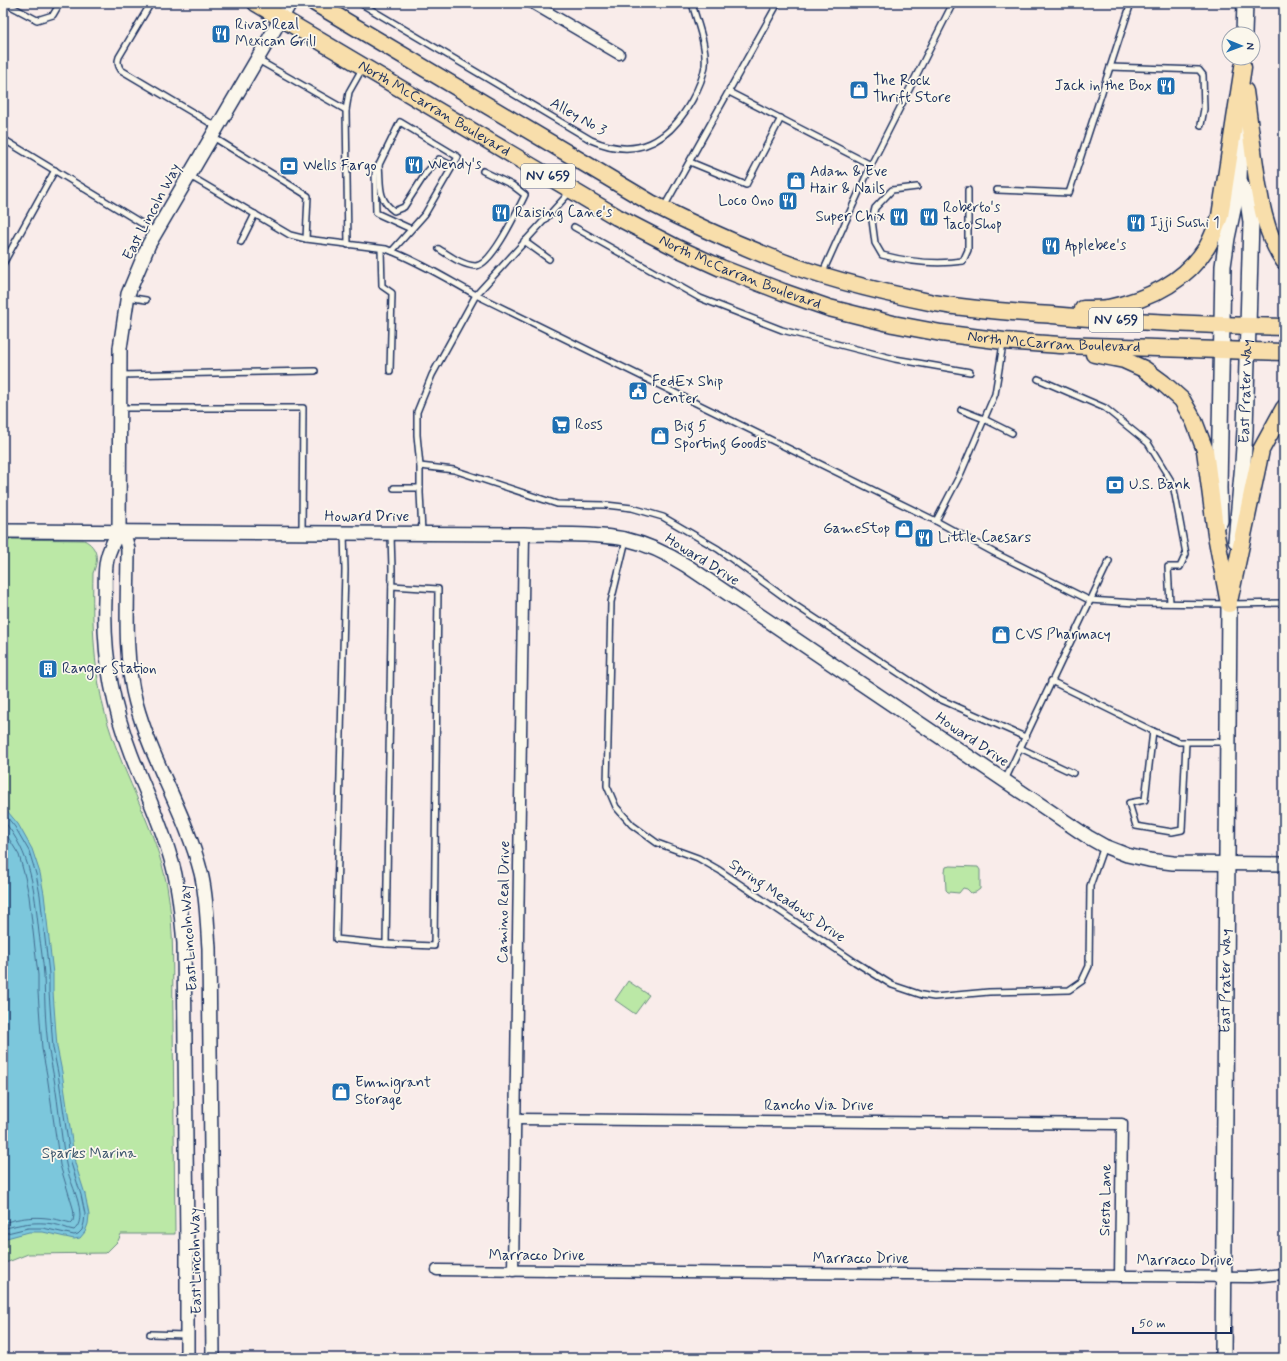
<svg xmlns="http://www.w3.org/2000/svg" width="1287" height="1361" font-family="Mynerve,sans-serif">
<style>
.green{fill:#bbe8a6;stroke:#6b8c82}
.water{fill:#7cc7dc;stroke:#558aaa}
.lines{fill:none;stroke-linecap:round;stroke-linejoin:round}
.shore{stroke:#426c90;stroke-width:1}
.service-casing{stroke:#1b2f5e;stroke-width:8}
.minor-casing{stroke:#1b2f5e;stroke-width:13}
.tertiary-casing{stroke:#1b2f5e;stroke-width:16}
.secondary-casing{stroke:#1b2f5e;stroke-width:18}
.primary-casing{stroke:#1b2f5e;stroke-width:19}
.service{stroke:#fbf7ec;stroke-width:5}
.minor{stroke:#fbf7ec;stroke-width:10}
.tertiary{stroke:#fbf7ec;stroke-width:13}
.secondary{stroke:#fbf7ec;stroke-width:15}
.primary{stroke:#f8deab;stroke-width:16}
.labels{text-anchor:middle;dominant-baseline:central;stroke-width:3.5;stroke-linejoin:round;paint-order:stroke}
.shield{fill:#fbf7ec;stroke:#5e6b89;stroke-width:1}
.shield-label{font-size:14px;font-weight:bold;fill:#1b2f5e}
.poi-label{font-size:15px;fill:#1b2f5e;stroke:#fbf7ec;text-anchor:start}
.street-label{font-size:15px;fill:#1b2f5e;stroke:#fbf7ec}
.park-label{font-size:15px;fill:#3b546c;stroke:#fbf7ec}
</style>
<rect width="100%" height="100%" fill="#f9ecea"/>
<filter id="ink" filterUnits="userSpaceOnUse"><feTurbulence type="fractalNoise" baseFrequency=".025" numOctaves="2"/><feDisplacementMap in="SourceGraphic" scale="8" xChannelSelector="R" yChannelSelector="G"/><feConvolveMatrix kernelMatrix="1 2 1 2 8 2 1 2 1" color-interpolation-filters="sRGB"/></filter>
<g filter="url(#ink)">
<g class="green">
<path d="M3 539 84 540C98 547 99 560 93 573 92 624 93 674 108 724 125 779 156 829 167 886 175 930 172 976 173 1021 174 1092 174 1163 175 1234H121L118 1241 106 1253 28 1254 3 1264Z"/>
<path d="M950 866 978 867 980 870V889L976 892 971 893 967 889 963 888 959 893 948 892 946 890 945 871 946 867Z"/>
<path d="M628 981 649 995 635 1014 615 1000Z"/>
</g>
<path class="water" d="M3 806 18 824 32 849 40 873 44 894 53 974V992L57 1047 62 1072 75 1163 85 1194 89 1215 88 1224 85 1232 80 1238 74 1239 43 1232H29L3 1239Z"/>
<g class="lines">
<g class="shore">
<path d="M3 812 15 827 29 851 36 874 40 895 49 974V992L53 1048 58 1073 71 1163 81 1195 85 1214 84 1223 82 1230 78 1234 74 1235 43 1228H28L3 1234"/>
<path d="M3 820C32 855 34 889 39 933 41 947 43 961 44 975 45 1004 45 1034 51 1062 58 1096 60 1131 66 1164 69 1181 79 1196 80 1214 80 1220 79 1226 74 1230 67 1229 60 1225 53 1224 36 1221 19 1224 3 1229"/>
<path d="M3 829 19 855 25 877 29 896 38 975V992L42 1049 47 1075 60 1165 73 1208 74 1215 73 1221 71 1223C46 1216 28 1215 3 1223"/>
</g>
<defs>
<g id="service">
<path d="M5 3 37 20 53 15 60 3"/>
<path d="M151 3 119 57C117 62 118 66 121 70L217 127"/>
<path d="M360 3 591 140C637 160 669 142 692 100 698 89 703 79 705 66 707 45 697 23 692 3"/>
<path d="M258 60 346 110"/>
<path d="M1110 67 1199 70 1203 75 1204 109 1201 125"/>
<path d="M729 92 871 165"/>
<path d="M213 137 308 196 306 239"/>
<path d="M3 139 156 232"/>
<path d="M690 162 746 185 781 118"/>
<path d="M379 165C381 184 377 199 394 211L404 207 426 173 439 159 453 166"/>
<path d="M190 176 290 235 306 239 386 249C418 261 447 279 476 295L432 375 417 412V435L420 466V493L422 532"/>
<path d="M917 187 892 190 875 208 872 220 875 243 882 255C909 262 936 265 963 261L968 250V190"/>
<path d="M997 190 1069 193 1131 3"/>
<path d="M570 192 476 295 936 521"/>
<path d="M664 207 778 3"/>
<path d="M574 227 700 298 782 330 895 359 970 372"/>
<path d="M524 241 549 259"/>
<path d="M241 242 255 214"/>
<path d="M348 245 346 110 349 92 362 69"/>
<path d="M381 249 382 286 392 293 390 371"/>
<path d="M439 249C450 256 462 265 475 266 492 266 518 209 525 195L512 185 483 171"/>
<path d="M392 251 425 214 458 157 400 122 375 173 376 213 411 229"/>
<path d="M3 264 55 170"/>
<path d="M822 274 872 163 953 3"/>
<path d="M127 297 146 300"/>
<path d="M1003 344 995 394 961 473 936 521 993 552 1089 600 1135 603 1229 604 1284 603"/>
<path d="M121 375 315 371"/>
<path d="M1038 379 1105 408 1148 443 1173 484 1186 554 1180 567H1168L1170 603"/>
<path d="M120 408H303L302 531"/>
<path d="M961 410 984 419 1012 433"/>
<path d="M420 466 454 470 557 504 606 505 632 508 663 517 718 549 795 605 935 697 1025 737"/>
<path d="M394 488H420"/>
<path d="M344 533 345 570 336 939 386 944 392 569 391 535"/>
<path d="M626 540 611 602 607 786 616 807 632 825 657 843 698 858 719 870 855 962 892 985 922 995 934 997 989 992 1069 990 1082 981 1089 966 1090 886 1104 846"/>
<path d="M1051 681 1153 731 1179 742H1227"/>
<path d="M1153 731 1145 800 1129 803 1136 826 1172 832 1182 830 1186 742"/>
<path d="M1020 748 1073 773"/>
<path d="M1005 780 1109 561"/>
<path d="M386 944 434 946 438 589 392 586"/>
<path d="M150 1334 186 1335"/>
</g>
<g id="minor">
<path d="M532 3 619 54"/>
<path d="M516 1119 1122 1124 1120 1276"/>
<path d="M437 1270 1251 1277 1284 1274"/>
<path d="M513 1271 524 534"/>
</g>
<g id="tertiary">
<path d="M3 531 524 534C557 535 592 533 625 539 647 544 668 554 687 566L1088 837 1104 846 1127 855 1149 860 1173 863 1284 864"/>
<path d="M119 532 126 541 128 549C128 597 123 657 136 703 152 762 186 814 201 873 207 897 207 923 209 948L213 1358"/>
<path d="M187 1358V1245L184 943C181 914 179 884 170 856 160 821 144 788 131 754 112 705 103 652 105 599 106 586 104 572 107 559 109 550 114 540 119 532L120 348 128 294 149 244 290 3"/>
</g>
<g id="secondary">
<path d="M1244 34 1245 3"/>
<path d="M1220 521 1219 488 1223 266 1227 238 1239 181 1241 113"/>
<path id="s1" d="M1236 541 1243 463 1245 430 1251 222 1248 201 1239 181"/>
<path id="s2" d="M1223 1358 1229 604 1230 593"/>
</g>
<g id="primary">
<path id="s3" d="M256 3 617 217 677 248 721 268 783 292 829 308 893 324 941 333 1004 341 1060 345 1284 352"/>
<path d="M315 3 651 203C690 223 730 241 770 257 821 278 880 292 934 303 973 310 1012 312 1052 315 1129 322 1207 325 1284 327"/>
<path d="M1245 91C1248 113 1251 136 1254 158 1259 193 1263 231 1284 261"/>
<path d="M1083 309C1091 309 1100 309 1108 308 1147 300 1185 282 1207 247 1213 237 1216 227 1220 216L1243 67"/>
<path d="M1094 354 1124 360 1144 369 1163 383 1182 400 1194 421 1205 450 1216 535 1229 604"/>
<path d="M1230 597 1261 450 1284 408"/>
</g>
</defs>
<use href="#service" class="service-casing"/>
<use href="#minor" class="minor-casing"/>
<use href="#tertiary" class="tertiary-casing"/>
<use href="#secondary" class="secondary-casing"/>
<use href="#primary" class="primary-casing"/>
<use href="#service" class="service"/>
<use href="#minor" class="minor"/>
<use href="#tertiary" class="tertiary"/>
<use href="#secondary" class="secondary"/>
<use href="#primary" class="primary"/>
</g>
</g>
<defs>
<symbol id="restaurant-square" viewBox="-11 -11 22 22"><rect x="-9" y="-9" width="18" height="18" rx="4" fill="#1f6fb2" stroke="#fbf7ec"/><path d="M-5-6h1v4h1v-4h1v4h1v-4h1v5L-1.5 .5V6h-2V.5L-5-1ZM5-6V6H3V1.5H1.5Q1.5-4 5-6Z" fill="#fff"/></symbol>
<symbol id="shop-square" viewBox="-11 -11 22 22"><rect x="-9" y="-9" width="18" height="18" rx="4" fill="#1f6fb2" stroke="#fbf7ec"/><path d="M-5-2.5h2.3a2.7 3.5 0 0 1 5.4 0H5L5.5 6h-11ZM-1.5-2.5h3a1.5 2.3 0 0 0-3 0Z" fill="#fff"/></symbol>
<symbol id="bank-square" viewBox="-11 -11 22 22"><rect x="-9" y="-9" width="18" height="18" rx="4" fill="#1f6fb2" stroke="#fbf7ec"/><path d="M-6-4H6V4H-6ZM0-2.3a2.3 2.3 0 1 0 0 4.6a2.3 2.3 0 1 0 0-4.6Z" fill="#fff"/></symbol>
<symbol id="civic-square" viewBox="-11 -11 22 22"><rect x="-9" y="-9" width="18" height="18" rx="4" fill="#1f6fb2" stroke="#fbf7ec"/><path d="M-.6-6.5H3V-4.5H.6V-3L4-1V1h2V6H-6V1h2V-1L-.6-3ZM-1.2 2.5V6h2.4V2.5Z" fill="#fff"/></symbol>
<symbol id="supermarket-square" viewBox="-11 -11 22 22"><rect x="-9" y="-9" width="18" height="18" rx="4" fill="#1f6fb2" stroke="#fbf7ec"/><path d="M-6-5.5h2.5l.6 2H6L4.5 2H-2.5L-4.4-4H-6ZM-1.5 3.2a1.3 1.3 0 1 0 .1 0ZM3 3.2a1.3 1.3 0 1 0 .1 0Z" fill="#fff"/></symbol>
<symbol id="building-square" viewBox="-11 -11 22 22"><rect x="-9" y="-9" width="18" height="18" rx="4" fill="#1f6fb2" stroke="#fbf7ec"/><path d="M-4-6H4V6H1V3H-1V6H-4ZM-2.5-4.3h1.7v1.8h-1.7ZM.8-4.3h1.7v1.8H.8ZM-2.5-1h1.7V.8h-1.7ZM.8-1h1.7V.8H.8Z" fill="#fff"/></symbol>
</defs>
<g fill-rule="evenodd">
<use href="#restaurant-square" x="210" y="23" width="22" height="22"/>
<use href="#restaurant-square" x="1155" y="75" width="22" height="22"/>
<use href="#shop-square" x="848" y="79" width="22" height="22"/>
<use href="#restaurant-square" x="403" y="154" width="22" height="22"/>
<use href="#bank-square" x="278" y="155" width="22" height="22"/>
<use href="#shop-square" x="785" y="170" width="22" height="22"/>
<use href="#restaurant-square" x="777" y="190" width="22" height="22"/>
<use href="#restaurant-square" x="490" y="202" width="22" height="22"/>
<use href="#restaurant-square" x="888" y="206" width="22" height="22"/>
<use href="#restaurant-square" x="918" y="206" width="22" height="22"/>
<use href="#restaurant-square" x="1125" y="212" width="22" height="22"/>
<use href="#restaurant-square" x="1040" y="235" width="22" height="22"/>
<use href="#civic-square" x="627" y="380" width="22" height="22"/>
<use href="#supermarket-square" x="550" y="414" width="22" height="22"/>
<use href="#shop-square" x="649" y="425" width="22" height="22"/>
<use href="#bank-square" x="1104" y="474" width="22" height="22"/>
<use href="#shop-square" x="893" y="518" width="22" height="22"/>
<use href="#restaurant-square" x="913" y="527" width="22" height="22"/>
<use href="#shop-square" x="990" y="624" width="22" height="22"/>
<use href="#building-square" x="37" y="658" width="22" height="22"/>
<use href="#shop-square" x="330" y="1081" width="22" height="22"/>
</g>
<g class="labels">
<g class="shield">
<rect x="521" y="164" width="54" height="24" rx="3"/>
<rect x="1089" y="308" width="54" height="24" rx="3"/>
</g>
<g class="shield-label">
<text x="548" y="176">NV 659</text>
<text x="1116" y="320">NV 659</text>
</g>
<g class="poi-label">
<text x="235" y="25">Rivas Real<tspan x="235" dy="17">Mexican Grill</tspan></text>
<text x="873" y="81">The Rock<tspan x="873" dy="17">Thrift Store</tspan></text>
<text x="1152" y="86" text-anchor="end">Jack in the Box</text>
<text x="428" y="165">Wendy's</text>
<text x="303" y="166">Wells Fargo</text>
<text x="810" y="172">Adam &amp; Eve<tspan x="810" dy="17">Hair &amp; Nails</tspan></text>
<text x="774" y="201" text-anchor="end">Loco Ono</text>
<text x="943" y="208">Roberto's<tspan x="943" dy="17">Taco Shop</tspan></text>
<text x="515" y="213">Raising Cane's</text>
<text x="885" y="217" text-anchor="end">Super Chix</text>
<text x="1150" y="223">Ijji Sushi 1</text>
<text x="1065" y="246">Applebee's</text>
<text x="652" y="382">FedEx Ship<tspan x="652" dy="17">Center</tspan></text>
<text x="575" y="425">Ross</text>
<text x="674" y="427">Big 5<tspan x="674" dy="17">Sporting Goods</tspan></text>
<text x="1129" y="485">U.S. Bank</text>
<text x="890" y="529" text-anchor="end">GameStop</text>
<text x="938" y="538">Little Caesars</text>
<text x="1015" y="635">CVS Pharmacy</text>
<text x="62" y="669">Ranger Station</text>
<text x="355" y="1083">Emmigrant<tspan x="355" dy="17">Storage</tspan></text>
</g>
<g class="street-label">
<text stroke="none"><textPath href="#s3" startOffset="207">North McCarran Boulevard</textPath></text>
<text transform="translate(578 117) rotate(29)">Alley No 3</text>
<text transform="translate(152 212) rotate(-62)">East Lincoln Way</text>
<text stroke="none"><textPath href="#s3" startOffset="555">North McCarran Boulevard</textPath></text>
<text stroke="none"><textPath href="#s3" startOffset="879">North McCarran Boulevard</textPath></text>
<text stroke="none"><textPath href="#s1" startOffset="150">East Prater Way</textPath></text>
<text x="367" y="517">Howard Drive</text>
<text transform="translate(702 560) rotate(32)">Howard Drive</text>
<text transform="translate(972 740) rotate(34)">Howard Drive</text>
<text transform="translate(787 901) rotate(34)">Spring Meadows Drive</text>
<text transform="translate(504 902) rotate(-89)">Camino Real Drive</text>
<text transform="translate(189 938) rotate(-94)">East Lincoln Way</text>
<text stroke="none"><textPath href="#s2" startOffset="377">East Prater Way</textPath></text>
<text x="819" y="1106">Rancho Via Drive</text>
<text transform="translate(1106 1200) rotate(-89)">Siesta Lane</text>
<text x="537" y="1256">Marracco Drive</text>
<text x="861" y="1259">Marracco Drive</text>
<text transform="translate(196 1261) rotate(-91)">East Lincoln Way</text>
<text x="1185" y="1261">Marracco Drive</text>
</g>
<g class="park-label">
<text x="89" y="1154">Sparks Marina</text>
</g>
</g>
<rect width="1287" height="1361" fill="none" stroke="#fbf7ec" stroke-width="16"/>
<rect x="8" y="8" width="1271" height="1345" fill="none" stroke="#1b2f5e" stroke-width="1.5" filter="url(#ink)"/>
<g transform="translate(1241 46) rotate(91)"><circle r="19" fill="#fbf7ec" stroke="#a1a7b3"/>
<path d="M0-3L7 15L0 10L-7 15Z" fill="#1f6fb2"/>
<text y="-6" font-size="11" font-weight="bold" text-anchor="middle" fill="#1b2f5e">N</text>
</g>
<path d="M1133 1327v6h98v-6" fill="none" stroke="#1b2f5e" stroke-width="2"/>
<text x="1139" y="1327" font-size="12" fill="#1b2f5e" stroke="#fbf7ec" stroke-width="3" paint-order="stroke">50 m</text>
</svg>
